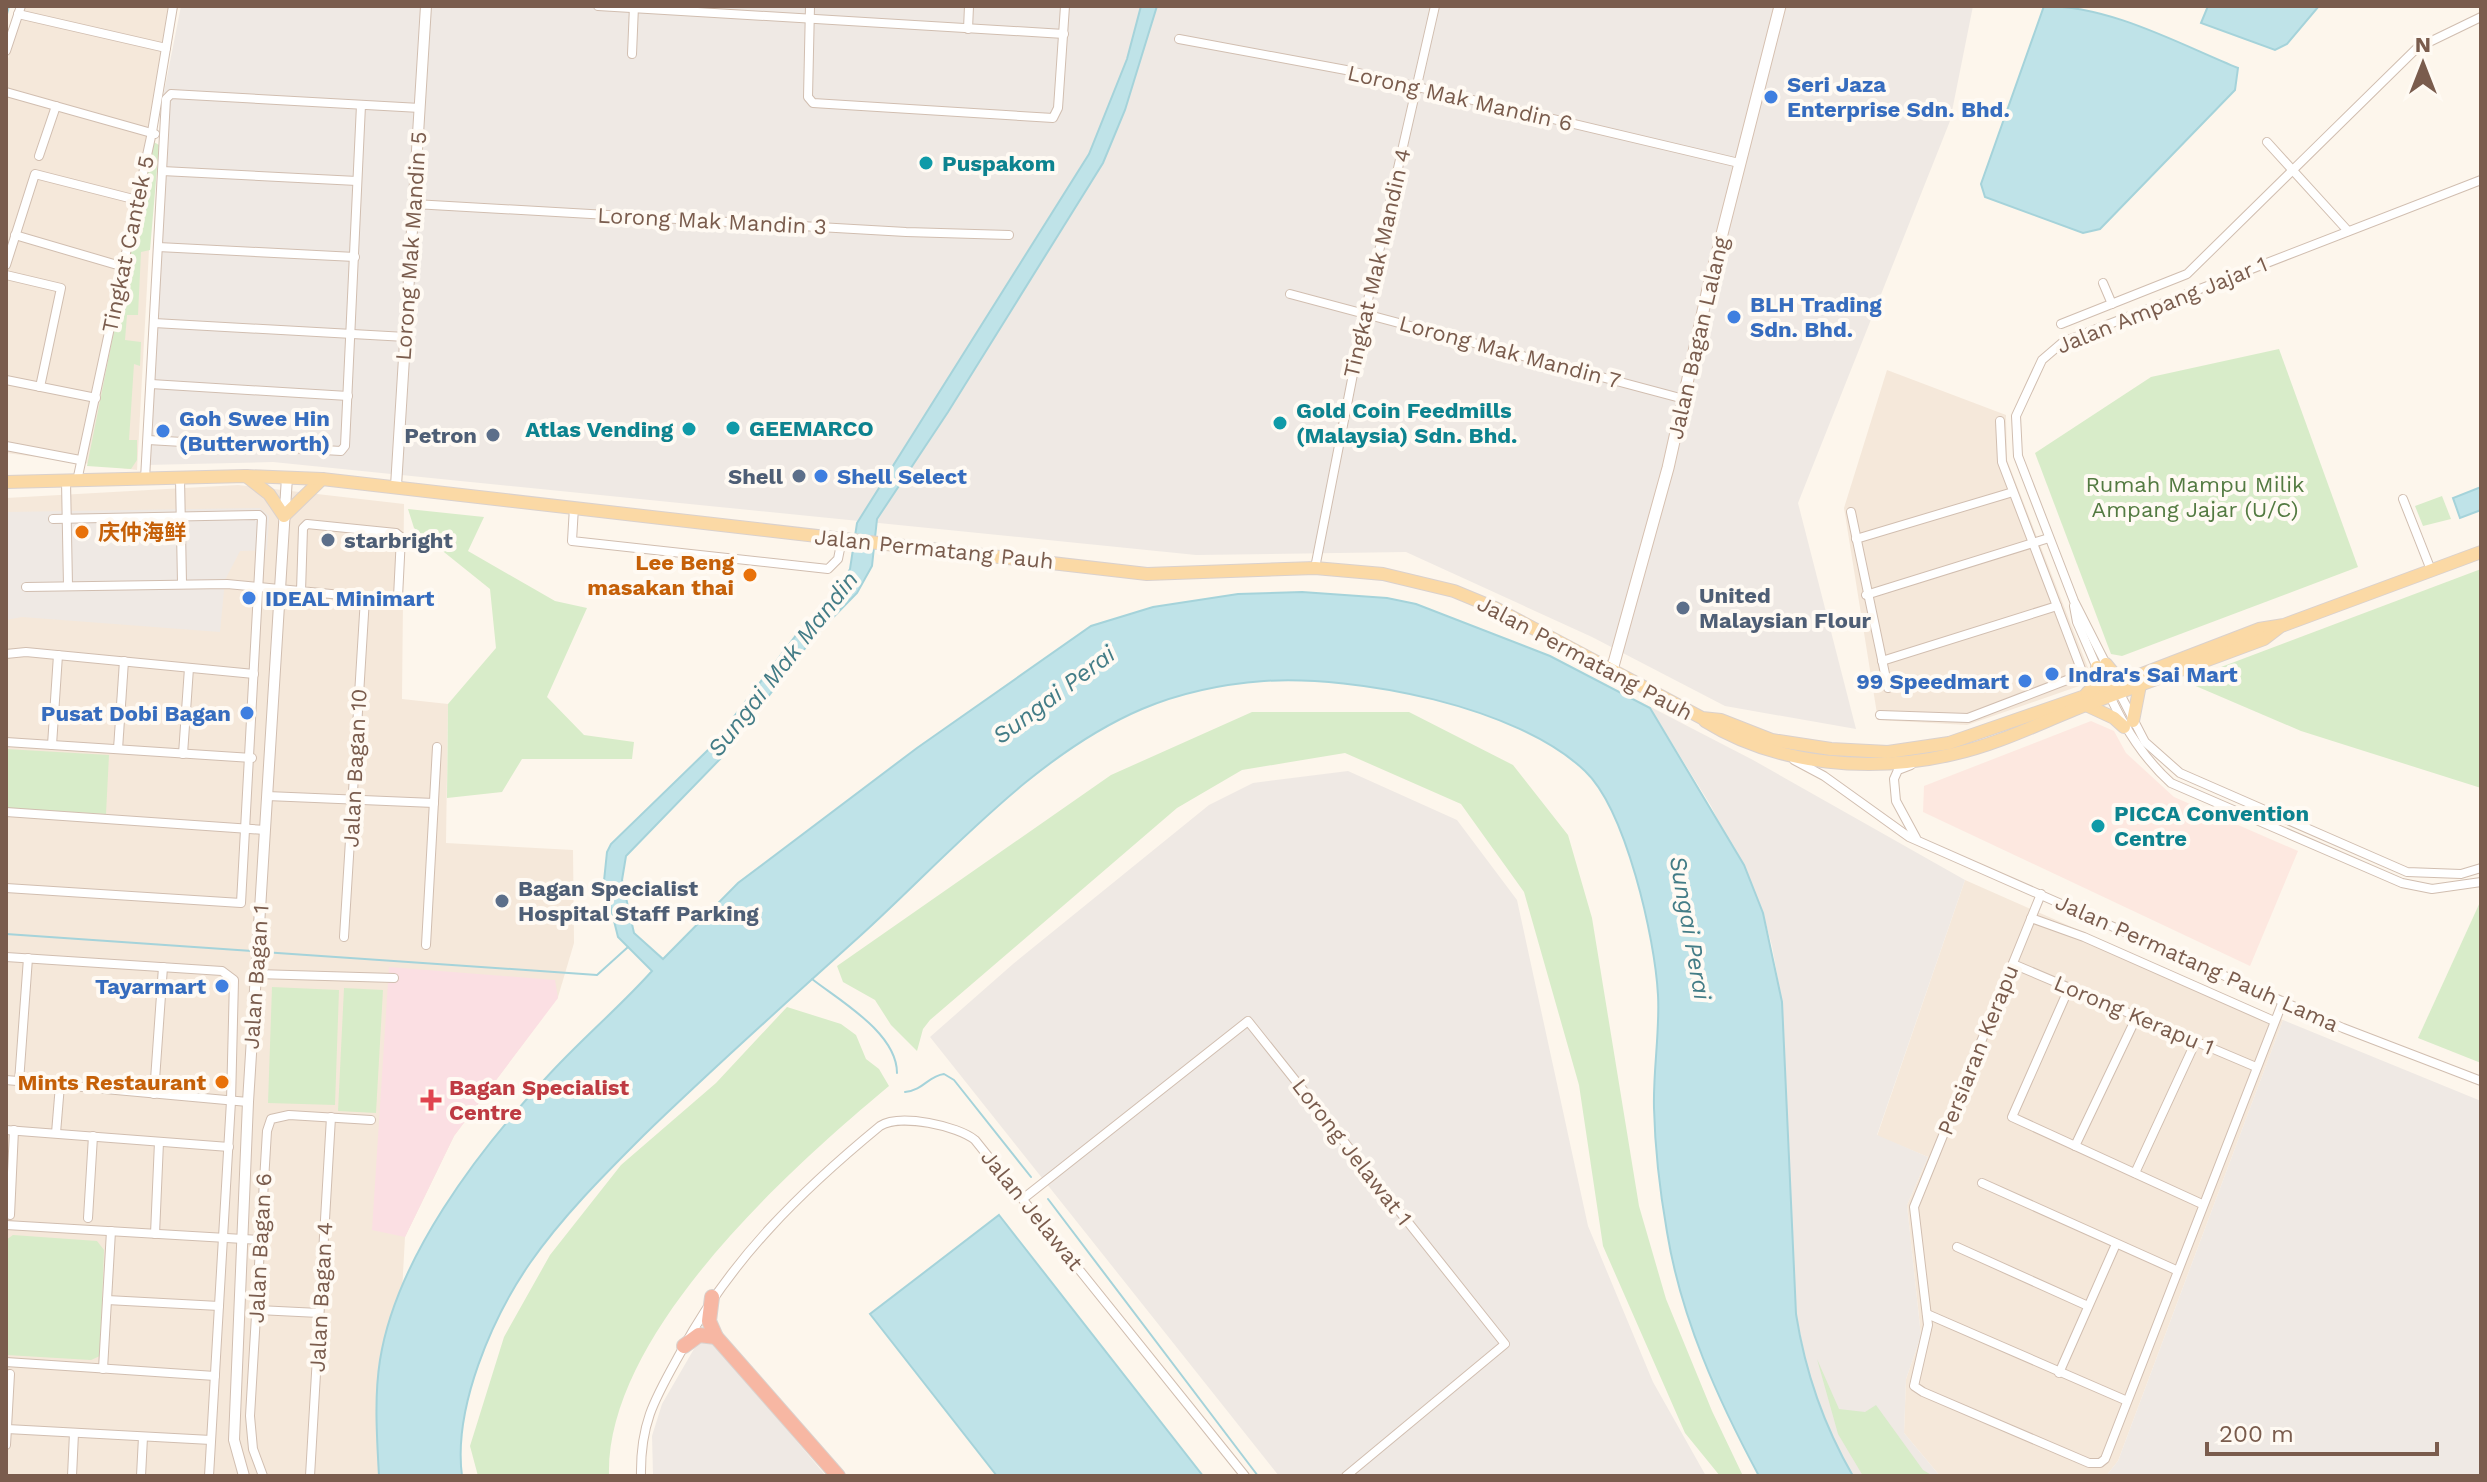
<svg xmlns="http://www.w3.org/2000/svg" width="2487" height="1482" font-family="'Work Sans','Noto Sans SC',sans-serif">
<style>
.residential{fill:#f5e8da}
.commercial{fill:#fde8e0}
.industrial{fill:#efe9e4}
.medical{fill:#fbdfe3}
.green{fill:#d8ecc9}
.water{fill:#bfe3e8;stroke:#a5d3da;stroke-width:2}
.lines{fill:none;stroke-linecap:round;stroke-linejoin:round}
.stream{stroke:#a5d3da;stroke-width:2}
.minor-casing{stroke:#d1beb0;stroke-width:10}
.tertiary-casing{stroke:#d1beb0;stroke-width:12}
.secondary-casing{stroke:#d6c0b0;stroke-width:13}
.primary-casing{stroke:#dad1cd;stroke-width:14}
.motorway-casing{stroke:#dad1cd;stroke-width:16}
.minor{stroke:#fff;stroke-width:8}
.tertiary{stroke:#fff;stroke-width:10}
.secondary{stroke:#fff;stroke-width:11}
.primary{stroke:#fbd9a5;stroke-width:12}
.motorway{stroke:#f7b7a3;stroke-width:14}
.shop-dot{fill:#3f7fe0;stroke:#fffaf3;stroke-width:3}
.culture-dot{fill:#0f9aa8;stroke:#fffaf3;stroke-width:3}
.service-dot{fill:#5c6f8a;stroke:#fffaf3;stroke-width:3}
.food-dot{fill:#e8710a;stroke:#fffaf3;stroke-width:3}
.health-dot{fill:#e0444e;stroke:#fffaf3;stroke-width:3}
.labels{text-anchor:middle;dominant-baseline:central;stroke-width:8;stroke-linejoin:round;paint-order:stroke}
.shop-label{font-size:22px;font-weight:bold;fill:#366cbe;stroke:#fffaf3;text-anchor:start}
.street-label{font-size:22px;fill:#7a5c4d;stroke:#fffaf3}
.culture-label{font-size:22px;font-weight:bold;fill:#0d838f;stroke:#fffaf3;text-anchor:start}
.service-label{font-size:22px;font-weight:bold;fill:#4e5e75;stroke:#fffaf3;text-anchor:start}
.park-label{font-size:22px;fill:#537a41;stroke:#fffaf3}
.food-label{font-size:22px;font-weight:bold;fill:#c56008;stroke:#fffaf3;text-anchor:end}
.health-label{font-size:22px;font-weight:bold;fill:#be3a42;stroke:#fffaf3;text-anchor:start}
.water-label{font-size:24px;font-style:italic;fill:#437c86;stroke:#fffaf3}
</style>
<rect width="100%" height="100%" fill="#fdf6ec"/>
<g class="residential">
<path d="M23 6H178L155 140 137 470 6 453V66Z"/>
<path d="M1887 370 2006 415 2007 460 2090 673 2082 685 1967 725 1878 720 1844 508Z"/>
<path d="M238 485 404 504 402 699 448 704 446 843 573 850 574 943 558 997 454 1136 405 1237 402 1292 380 1357 377 1386 379 1476H6V498Z"/>
<path d="M1965 880 2283 1020 2118 1461 2106 1476H1940L1904 1433 1906 1379 1921 1336 1907 1205 1928 1157 1877 1136Z"/>
</g>
<path class="commercial" d="M2091 721 2114 731 2126 753 2174 797 2298 851 2250 966 1923 812 1924 786Z"/>
<g class="industrial">
<path d="M181 6H1973L1950 121 1798 503 1856 729 1725 706 1592 637 1406 552 1196 555 273 462 146 465 163 97Z"/>
<path d="M260 508 269 516 267 550 240 551 225 580 220 632 22 617 6 620V512Z"/>
<path d="M1639 701 1753 760 1965 880 1877 1135 1928 1157 1907 1205 1921 1336 1906 1379 1904 1433 1940 1476H1853L1830 1431 1809 1375 1796 1314 1782 1002 1772 946 1763 913 1711 806 1657 719Z"/>
<path d="M1348 771 1457 820 1517 900 1588 1226 1653 1382 1706 1476H1279L930 1037 1013 964 1209 805 1253 783Z"/>
<path d="M2283 1020 2481 1101V1476H2106L2118 1461Z"/>
<path d="M698 1342H713L826 1476 653 1474 652 1436 662 1404Z"/>
</g>
<path class="medical" d="M389 967 555 980 558 998 454 1136 405 1237 372 1230Z"/>
<g class="green">
<path d="M152 141 159 145 150 250 141 252 138 315H127L125 340 141 342 140 366 134 364 129 440H137V460L131 469 87 466Z"/>
<path d="M2279 349 2358 567 2122 656 2111 654 2035 453 2151 377Z"/>
<path d="M2442 496 2451 519 2423 526 2415 506Z"/>
<path d="M408 509 484 517 468 551 555 601 587 608 547 697 584 735 634 742 632 759H522L502 792 447 798 448 704 496 648 490 589 414 528Z"/>
<path d="M2481 569V788L2301 731 2184 681Z"/>
<path d="M1252 712H1409L1513 765 1568 835 1592 918 1639 1206 1666 1299 1712 1411 1743 1476H1720L1685 1433 1603 1246 1579 1085 1524 892 1461 804 1345 753 1242 770 1177 808 930 1020 923 1029 917 1051 891 1025 875 1000 843 982 837 966 1111 775Z"/>
<path d="M6 749 109 755 106 814 6 808Z"/>
<path d="M2481 900V1063L2418 1038Z"/>
<path d="M272 987 339 990 335 1105 268 1103Z"/>
<path d="M344 988 383 990 376 1113 338 1111Z"/>
<path d="M787 1007 841 1024 856 1035 866 1059 879 1069 889 1086C788 1170 605 1335 609 1476H478L470 1446 504 1337 550 1255 621 1165 716 1083Z"/>
<path d="M13 1235 97 1241 104 1250 100 1356 91 1360 6 1355V1240Z"/>
<path d="M1817 1359 1839 1409 1865 1412 1876 1405 1923 1470 1933 1476H1863L1838 1434Z"/>
</g>
<g class="water">
<path d="M1141 6H1157L1125 110 1103 163 948 412 877 519 872 566 857 593 813 638 722 757 626 856 622 880 634 933 663 959 738 883 917 748 1091 626 1153 607 1238 594 1302 592 1387 598 1416 604 1550 656 1650 708 1744 865 1763 913 1782 1002 1796 1314C1805 1371 1824 1426 1853 1476H1759C1718 1400 1681 1318 1667 1232 1660 1192 1655 1150 1654 1108 1653 1070 1660 1032 1658 995 1655 938 1626 810 1585 771 1517 706 1356 675 1264 681 1223 684 1180 693 1142 709 1034 755 946 858 860 936 787 1002 714 1067 643 1136 603 1176 562 1217 530 1263 492 1318 453 1408 462 1476H379C377 1438 374 1398 380 1360 396 1259 477 1152 545 1079 579 1041 618 1009 652 971L618 937 604 881 607 852 611 844 710 748 797 634 836 594 850 569 857 523 1089 154 1127 59Z"/>
<path d="M2044 6C2111 6 2177 43 2238 68L2235 90 2100 229 2083 233 1985 197 1981 184Z"/>
<path d="M2208 6H2319L2287 44 2275 50 2201 23Z"/>
<path d="M2481 487V510L2460 518 2453 498Z"/>
<path d="M999 1215 1203 1476H997L870 1314Z"/>
</g>
<g class="lines">
<g class="stream">
<path d="M6 18 9 6"/>
<path d="M6 934 252 951"/>
<path d="M263 952 597 975 628 947"/>
<path d="M812 979C840 1001 897 1033 897 1073"/>
<path d="M905 1092C924 1090 928 1076 944 1074L954 1080 1031 1177"/>
<path d="M1048 1199 1258 1476"/>
</g>
<defs>
<g id="minor">
<path d="M598 6 1064 34"/>
<path d="M810 6 808 97 813 103 1053 118 1058 108 1065 6"/>
<path d="M18 14 166 48"/>
<path d="M968 29 969 6"/>
<path d="M1179 39 1346 70 1739 163"/>
<path d="M6 51 21 6"/>
<path d="M632 54 634 6"/>
<path d="M6 92 155 134"/>
<path d="M2267 142 2348 231"/>
<path d="M39 156 56 106"/>
<path d="M162 171 357 181"/>
<path d="M414 204 906 232 1009 235"/>
<path d="M15 235 124 267"/>
<path d="M158 247 355 257"/>
<path d="M6 265 35 174 137 200"/>
<path d="M6 275 61 288 40 387"/>
<path d="M2103 283 2112 304"/>
<path d="M1290 294 1684 399"/>
<path d="M154 323 406 337"/>
<path d="M2061 324 2187 274 2417 48 2481 17"/>
<path d="M6 380 96 398"/>
<path d="M151 384 348 396"/>
<path d="M148 440 341 451 345 446 361 105"/>
<path d="M6 446 80 460"/>
<path d="M180 478 182 583"/>
<path d="M145 479 166 99 171 94 420 108"/>
<path d="M66 481 68 586"/>
<path d="M77 481 152 132 173 6"/>
<path d="M2403 499 2431 570"/>
<path d="M574 507 572 541 828 569 838 559 842 539"/>
<path d="M1851 512 1888 688"/>
<path d="M1856 539 2013 492"/>
<path d="M1315 568 1365 313 1435 6"/>
<path d="M26 587 227 584 393 600 398 597 401 537 396 533 307 524 303 528 301 591"/>
<path d="M1866 595 2049 538"/>
<path d="M2074 606 2077 622C2103 680 2123 740 2171 783L2402 883 2432 889 2481 882"/>
<path d="M6 654 26 652 254 674"/>
<path d="M1882 661 2057 606"/>
<path d="M2107 666 2074 601 2018 456 2016 416 2042 360 2063 342 2481 180"/>
<path d="M2118 690 2145 742 2180 773 2407 872 2461 874 2481 868"/>
<path d="M1880 715 1968 718 2080 675 2081 669 2002 462 2000 421"/>
<path d="M6 742 252 758"/>
<path d="M52 745 58 655"/>
<path d="M118 749 124 661"/>
<path d="M183 754 189 668"/>
<path d="M1794 760 1824 776 1909 837 2343 1028 2481 1081"/>
<path d="M1911 765 1898 770 1894 779 1896 801 1916 838"/>
<path d="M267 796 434 803"/>
<path d="M6 812 265 830"/>
<path d="M6 888 241 903 262 518 259 515 53 519"/>
<path d="M2041 894 1914 1207 1928 1325 1914 1386 1923 1392 2089 1463H2100L2105 1459 2283 1001"/>
<path d="M2031 918 2084 937 2274 1021"/>
<path d="M344 937 365 598"/>
<path d="M426 945 437 747"/>
<path d="M6 957 222 971 234 980 231 1101 209 1476"/>
<path d="M2013 964 2256 1067"/>
<path d="M256 974 394 978"/>
<path d="M2069 988 2012 1117 2202 1204"/>
<path d="M6 1080 248 1102"/>
<path d="M19 1082 28 958"/>
<path d="M154 1094 163 967"/>
<path d="M6 1130 229 1147"/>
<path d="M56 1133 60 1085"/>
<path d="M2075 1146 2137 1016"/>
<path d="M2135 1173 2196 1041"/>
<path d="M1982 1183 2176 1270"/>
<path d="M1024 1198 1248 1021 1505 1344 1346 1476"/>
<path d="M10 1215 14 1130"/>
<path d="M88 1218 93 1136"/>
<path d="M6 1225 260 1240"/>
<path d="M155 1234 159 1142"/>
<path d="M1957 1247 2088 1306"/>
<path d="M107 1300 219 1306"/>
<path d="M258 1310 319 1313"/>
<path d="M1927 1314 2125 1400"/>
<path d="M6 1362 215 1376"/>
<path d="M103 1369 111 1231"/>
<path d="M2059 1373 2116 1244"/>
<path d="M7 1429 211 1440"/>
<path d="M6 1445 10 1374"/>
<path d="M72 1476 74 1433"/>
<path d="M141 1476 143 1437"/>
<path d="M263 1476 253 1449 250 1416 267 1131 271 1119 289 1115 371 1120"/>
<path d="M310 1476 331 1117"/>
<path d="M641 1476C640 1421 656 1397 682 1350 731 1259 801 1191 880 1126 900 1113 958 1126 975 1140L1245 1476"/>
</g>
<g id="tertiary">
<path d="M396 486 426 6"/>
<path d="M244 1476 234 1440 248 1102 287 477"/>
</g>
<path id="secondary" d="M1612 670 1668 468 1708 289 1780 6"/>
<g id="primary">
<path d="M246 476 269 494 284 516 322 479"/>
<path d="M6 482 246 476 322 479 1147 574 1315 568 1383 574 1454 591 1495 608 1702 718 1721 720 1772 740 1831 749 1888 752 1949 743 2082 697 2259 629 2284 625 2481 552"/>
<path d="M2106 664 2115 675 2127 678"/>
<path d="M2087 693 2096 685 2097 667"/>
<path d="M2086 705 2114 718 2124 727"/>
<path d="M1705 721C1777 766 1873 773 1954 754 1999 744 2042 722 2086 705 2145 683 2204 661 2264 639L2281 626"/>
<path d="M2133 721 2140 685"/>
</g>
<g id="motorway">
<path d="M712 1297 709 1321 716 1337 838 1476"/>
<path d="M684 1346 699 1335 716 1337"/>
</g>
</defs>
<use href="#minor" class="minor-casing"/>
<use href="#tertiary" class="tertiary-casing"/>
<use href="#secondary" class="secondary-casing"/>
<use href="#primary" class="primary-casing"/>
<use href="#motorway" class="motorway-casing"/>
<use href="#minor" class="minor"/>
<use href="#tertiary" class="tertiary"/>
<use href="#secondary" class="secondary"/>
<use href="#primary" class="primary"/>
<use href="#motorway" class="motorway"/>
</g>
<g class="shop-dot">
<circle cx="1771" cy="97" r="8"/>
<circle cx="1734" cy="317" r="8"/>
<circle cx="163" cy="431" r="8"/>
<circle cx="821" cy="476" r="8"/>
<circle cx="249" cy="598" r="8"/>
<circle cx="2052" cy="674" r="8"/>
<circle cx="2025" cy="681" r="8"/>
<circle cx="247" cy="713" r="8"/>
<circle cx="222" cy="986" r="8"/>
</g>
<g class="culture-dot">
<circle cx="926" cy="163" r="8"/>
<circle cx="1280" cy="423" r="8"/>
<circle cx="733" cy="428" r="8"/>
<circle cx="689" cy="429" r="8"/>
<circle cx="2098" cy="826" r="8"/>
</g>
<g class="service-dot">
<circle cx="493" cy="435" r="8"/>
<circle cx="799" cy="476" r="8"/>
<circle cx="328" cy="540" r="8"/>
<circle cx="1683" cy="608" r="8"/>
<circle cx="502" cy="901" r="8"/>
</g>
<g class="food-dot">
<circle cx="82" cy="532" r="8"/>
<circle cx="750" cy="575" r="8"/>
<circle cx="222" cy="1082" r="8"/>
</g>
<path class="health-dot" d="M427 1088h8v8h8v8h-8v8h-8v-8h-8v-8h8z"/>
<g class="labels">
<g class="shop-label">
<text x="1787" y="84">Seri Jaza<tspan x="1787" dy="25">Enterprise Sdn. Bhd.</tspan></text>
<text x="1750" y="304">BLH Trading<tspan x="1750" dy="25">Sdn. Bhd.</tspan></text>
<text x="179" y="418">Goh Swee Hin<tspan x="179" dy="25">(Butterworth)</tspan></text>
<text x="837" y="476">Shell Select</text>
<text x="265" y="598">IDEAL Minimart</text>
<text x="2068" y="674">Indra's Sai Mart</text>
<text x="2009" y="681" text-anchor="end">99 Speedmart</text>
<text x="231" y="713" text-anchor="end">Pusat Dobi Bagan</text>
<text x="206" y="986" text-anchor="end">Tayarmart</text>
</g>
<g class="street-label">
<text transform="translate(1460 98) rotate(13)">Lorong Mak Mandin 6</text>
<text transform="translate(712 221) rotate(3)">Lorong Mak Mandin 3</text>
<text transform="translate(128 244) rotate(-78)">Tingkat Cantek 5</text>
<text transform="translate(411 246) rotate(-86)">Lorong Mak Mandin 5</text>
<text transform="translate(1377 263) rotate(-77)">Tingkat Mak Mandin 4</text>
<text transform="translate(2162 305) rotate(-22)">Jalan Ampang Jajar 1</text>
<text transform="translate(1698 338) rotate(-77)">Jalan Bagan Lalang</text>
<text transform="translate(1510 352) rotate(15)">Lorong Mak Mandin 7</text>
<text transform="translate(934 549) rotate(6)">Jalan Permatang Pauh</text>
<text transform="translate(1585 658) rotate(28)">Jalan Permatang Pauh</text>
<text transform="translate(355 768) rotate(-87)">Jalan Bagan 10</text>
<text transform="translate(2197 963) rotate(24)">Jalan Permatang Pauh Lama</text>
<text transform="translate(256 977) rotate(-86)">Jalan Bagan 1</text>
<text transform="translate(2134 1015) rotate(23)">Lorong Kerapu 1</text>
<text transform="translate(1978 1050) rotate(-68)">Persiaran Kerapu</text>
<text transform="translate(1352 1152) rotate(52)">Lorong Jelawat 1</text>
<text transform="translate(1032 1210) rotate(51)">Jalan Jelawat</text>
<text transform="translate(260 1248) rotate(-87)">Jalan Bagan 6</text>
<text transform="translate(321 1297) rotate(-87)">Jalan Bagan 4</text>
</g>
<g class="culture-label">
<text x="942" y="163">Puspakom</text>
<text x="1296" y="410">Gold Coin Feedmills<tspan x="1296" dy="25">(Malaysia) Sdn. Bhd.</tspan></text>
<text x="749" y="428">GEEMARCO</text>
<text x="673" y="429" text-anchor="end">Atlas Vending</text>
<text x="2114" y="813">PICCA Convention<tspan x="2114" dy="25">Centre</tspan></text>
</g>
<g class="service-label">
<text x="477" y="435" text-anchor="end">Petron</text>
<text x="783" y="476" text-anchor="end">Shell</text>
<text x="344" y="540">starbright</text>
<text x="1699" y="595">United<tspan x="1699" dy="25">Malaysian Flour</tspan></text>
<text x="518" y="888">Bagan Specialist<tspan x="518" dy="25">Hospital Staff Parking</tspan></text>
</g>
<g class="park-label">
<text x="2195" y="484">Rumah Mampu Milik<tspan x="2195" dy="25">Ampang Jajar (U/C)</tspan></text>
</g>
<g class="food-label">
<text x="98" y="532" text-anchor="start">庆仲海鲜</text>
<text x="734" y="562">Lee Beng<tspan x="734" dy="25">masakan thai</tspan></text>
<text x="206" y="1082">Mints Restaurant</text>
</g>
<g class="health-label">
<text x="449" y="1087">Bagan Specialist<tspan x="449" dy="25">Centre</tspan></text>
</g>
<g class="water-label">
<text transform="translate(783 664) rotate(-52)">Sungai Mak Mandin</text>
<text transform="translate(1054 695) rotate(-37)">Sungai Perai</text>
<text transform="translate(1690 928) rotate(80)">Sungai Perai</text>
</g>
</g>
<rect width="2487" height="1482" fill="none" stroke="#7a5c4d" stroke-width="16"/>
<g transform="translate(2423 64)" stroke="#fffaf3" stroke-width="6" paint-order="stroke">
<path d="M0-6L14 30L0 20L-14 30Z" fill="#7a5c4d"/>
<text y="-12" font-size="22" font-weight="bold" text-anchor="middle" fill="#7a5c4d">N</text>
</g>
<path d="M2207 1442v12h230v-12" fill="none" stroke="#7a5c4d" stroke-width="4"/>
<text x="2219" y="1442" font-size="24" fill="#7a5c4d" stroke="#fffaf3" stroke-width="6" paint-order="stroke">200 m</text>
</svg>
